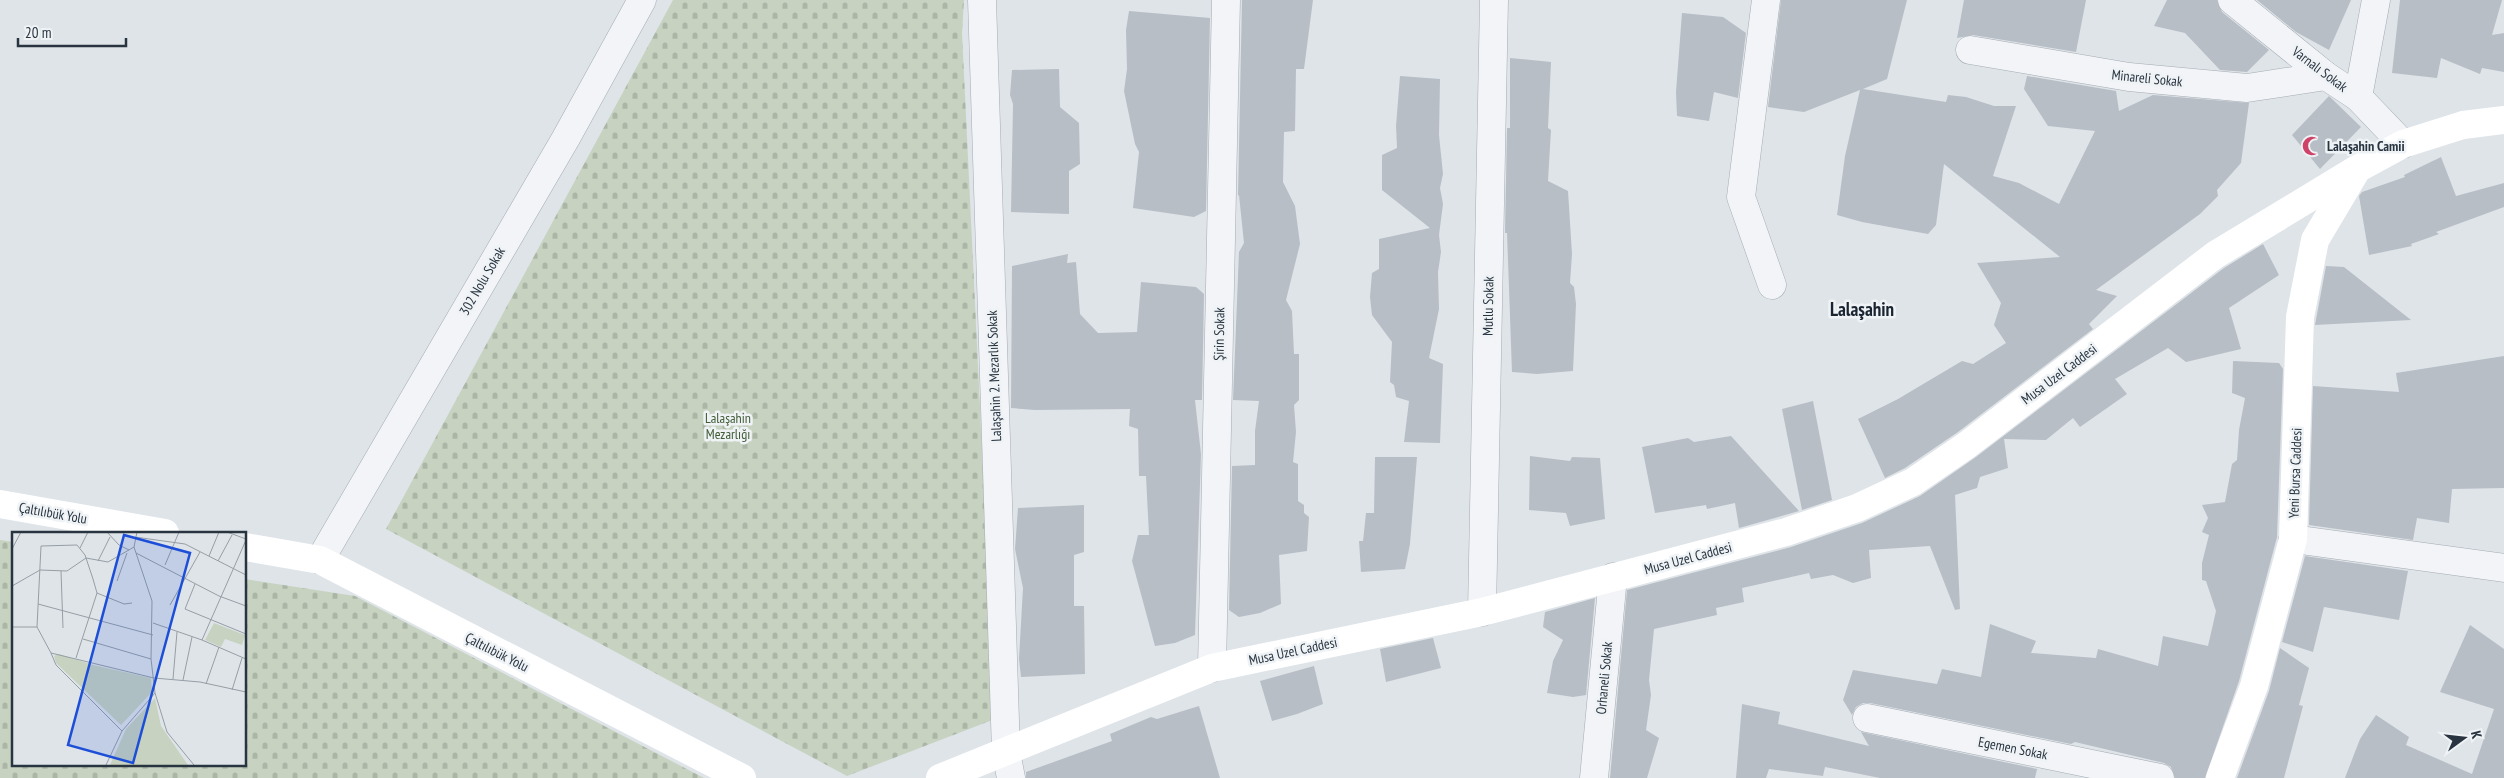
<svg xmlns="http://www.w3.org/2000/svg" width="2504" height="778" font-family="'PT Sans Narrow',sans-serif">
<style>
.cemetery{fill:url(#cemetery-stones)}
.building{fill:#b7bec6}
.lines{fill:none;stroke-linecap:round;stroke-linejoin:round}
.minor-casing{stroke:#a4acb3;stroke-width:29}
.minor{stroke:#f2f4f7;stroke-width:28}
.secondary{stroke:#fff;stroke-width:28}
.labels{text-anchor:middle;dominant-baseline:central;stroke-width:5;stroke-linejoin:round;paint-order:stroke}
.street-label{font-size:14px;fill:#283440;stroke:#eff3f6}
.poi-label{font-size:14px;font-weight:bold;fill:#283440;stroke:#eff3f6;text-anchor:start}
.park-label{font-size:14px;fill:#415c35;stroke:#eff3f6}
.district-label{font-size:19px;font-weight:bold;fill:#1a2531;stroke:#eff3f6}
.inset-road{fill:none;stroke:#969ea5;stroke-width:1}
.view{fill:#1d4ed8;fill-opacity:0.15;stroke:#1d4ed8;stroke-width:2.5}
.inset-edge{fill:none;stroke:#283440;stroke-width:2.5}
</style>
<defs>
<pattern id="cemetery-stones" width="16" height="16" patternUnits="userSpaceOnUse" patternTransform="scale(1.25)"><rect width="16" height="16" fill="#c7d3c0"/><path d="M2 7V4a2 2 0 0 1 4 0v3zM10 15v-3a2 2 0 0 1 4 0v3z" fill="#abb6a6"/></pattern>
</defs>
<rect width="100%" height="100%" fill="#dfe4e9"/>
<g class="cemetery">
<path d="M673 0H964L962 33 995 719 847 776 386 529Z"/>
<path d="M0 540 14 542V764H245V579L355 596 704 778H0Z"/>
</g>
<g class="building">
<path d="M1242 0H1313L1304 69H1296L1295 131 1284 132 1283 182 1295 206 1300 244 1286 300 1292 311 1294 354H1299V400L1294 405 1296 432 1293 462 1298 464V501L1304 505V513L1309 517 1307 551 1279 555 1281 604 1260 613 1239 617 1229 610 1232 466 1255 465V431L1259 401 1233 400 1239 252 1244 243 1239 195 1238 196Z"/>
<path d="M1781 0H1907L1887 79 1863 89 1946 102 1948 95 1966 97 1994 106H2016L1993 176 2019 183 2059 204 2095 131 2048 126 2024 89 2027 76 2116 91 2119 111 2153 95 2249 103 2241 163 2217 190 2218 196 2200 214 2096 290 2117 296 2089 324 2093 329 1958 432 1905 468 1885 478 1858 419 1898 399 1962 361 1973 364 2006 343 1994 325 2001 303 1977 263 2060 257 1944 164 1936 225 1928 234 1862 222 1837 215 1845 156 1860 90 1804 112 1768 107Z"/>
<path d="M1964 0H2086L2076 52 1973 35 1957 38Z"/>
<path d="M2167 0H2217L2222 12 2269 50 2247 72 2220 70 2185 33 2154 26Z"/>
<path d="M2257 0H2351L2329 50 2296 32Z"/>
<path d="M2400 0H2502L2492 35 2504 33V72L2482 68 2480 74 2441 58 2437 78 2392 73Z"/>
<path d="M1129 11 1210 18 1206 211 1194 217 1133 208 1139 152 1135 144 1124 91 1127 69 1126 30Z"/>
<path d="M1682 13 1723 17 1746 33 1738 98 1714 92 1709 121 1677 116 1676 92Z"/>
<path d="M1510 58 1551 62 1548 128 1551 130 1548 181 1568 191 1572 254 1570 283 1574 287 1576 304 1573 371 1537 374 1512 372 1507 233H1505L1507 128H1510Z"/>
<path d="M1059 69 1060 107 1079 123 1080 164 1069 171V214L1011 212 1013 104 1010 95 1012 70Z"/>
<path d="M1400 76 1440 79 1439 135 1443 174 1440 188 1443 204 1439 235 1441 252 1438 272 1439 309 1429 358 1443 364 1440 443 1404 442 1409 401 1396 397 1394 385 1390 382 1392 342 1372 315 1370 297 1372 273 1379 269V239L1430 228 1382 190V155L1397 148 1396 126Z"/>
<path d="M2329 96 2361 127 2320 169 2292 135Z"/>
<path d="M2441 157 2456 196 2504 183V207L2436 232 2439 234 2411 244 2412 246 2369 255 2359 196 2362 192 2405 177 2404 175Z"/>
<path d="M2263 244 2279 275 2229 308 2241 349 2186 362 2168 348 2115 379 2127 394 2080 427 2073 418 2046 440 2004 439 2008 468 1980 477 1977 488 1955 495 1960 609 1955 610 1930 546 1869 550 1871 578 1853 583 1833 575 1811 579 1809 573 1742 588 1744 602 1716 608 1717 615 1654 629 1649 680 1651 695 1646 730 1659 738 1647 778H1610L1627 590 1791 547 1862 523 1920 496 1976 457 2224 268Z"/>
<path d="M1068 254 1067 263 1076 262 1080 314 1098 333 1137 332 1141 282 1196 287 1204 294 1202 400H1195L1201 454 1195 635 1175 643 1155 646 1132 561 1138 535H1149L1146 476H1139L1138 429 1129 426 1130 409 1035 410 1011 408 1012 266Z"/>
<path d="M2326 266 2344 267 2411 320 2315 325Z"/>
<path d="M2504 356V488L2452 489 2449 523 2417 518 2413 540 2309 525 2313 386 2399 392 2396 373Z"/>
<path d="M2233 361 2279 363 2283 369 2277 537 2239 681 2205 778H2175L2171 767 2164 763 2075 742 2071 744 1870 703H1863L1856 707 1852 715 1843 700 1853 670 1937 684 1942 669 1981 677 1990 624 2036 641 2031 653 2096 658 2098 649 2158 666 2163 636 2208 646 2216 611 2206 581 2202 580V563L2209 535 2202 532 2208 518 2202 505 2225 502 2232 464 2237 460 2239 430 2245 398 2232 393Z"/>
<path d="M1813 401 1832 500 1802 510 1782 409Z"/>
<path d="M1731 436 1799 511 1739 528 1735 503 1707 509 1706 505 1655 513 1642 447 1688 438 1694 442Z"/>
<path d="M1530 456 1570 461 1572 457 1600 458 1605 519 1570 526 1566 513 1529 510Z"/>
<path d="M1375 457H1417L1410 544 1405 569 1361 572 1359 541H1363L1366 513H1374Z"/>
<path d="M1084 505V552L1074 555V606H1084L1085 674 1021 677 1019 659 1023 588 1015 549 1018 508Z"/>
<path d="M2305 556 2408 571 2399 620 2324 607 2313 652 2282 642Z"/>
<path d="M1595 598 1586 695 1573 697 1547 693 1553 661 1563 640 1543 627 1545 612Z"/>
<path d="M2470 625 2504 649V778H2345L2360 739 2376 715 2409 737 2406 745 2472 774 2494 709 2440 692Z"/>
<path d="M1433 638 1441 668 1386 682 1380 649Z"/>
<path d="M2280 648 2309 668 2299 705 2303 706 2284 778H2237L2269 691Z"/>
<path d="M1314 666 1323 704 1297 714 1272 721 1260 681Z"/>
<path d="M1742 704 1780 712 1778 724 1869 746 1861 732 2037 769 2035 778H1880L1825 767 1823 776 1769 769 1766 778H1736Z"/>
<path d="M1199 706 1220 778H1026V772L1112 741 1110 734 1151 717 1157 719Z"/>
</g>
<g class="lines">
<defs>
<g id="minor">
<path d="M982 0 1006 752 1011 778"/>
<path d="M1766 0 1741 197 1772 285"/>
<path d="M2232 0 2326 76 2358 97 2403 144"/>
<path d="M1970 50 2129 77 2247 88 2326 76"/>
<path d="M2358 97 2376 0"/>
<path d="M2293 539 2504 568"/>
<path d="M320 560 566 138 642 0"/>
<path d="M1482 612 1494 0"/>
<path d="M1212 668 1226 0"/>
<path d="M1867 718 2160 778"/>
<path d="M1594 778 1613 577"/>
</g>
</defs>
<use href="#minor" class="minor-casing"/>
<use href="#minor" class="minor"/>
<g class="secondary">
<path d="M0 504 165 533"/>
<path d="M245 547 320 560 742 778"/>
<path d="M940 778 1212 668 1482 612 1786 532 1857 508 1913 482 1967 445 2215 255 2357 169 2403 144 2463 125 2504 120"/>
<path d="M2220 778 2254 686 2293 539 2300 317 2315 240 2356 171"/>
</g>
</g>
<defs>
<symbol id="mosque-bare" viewBox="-9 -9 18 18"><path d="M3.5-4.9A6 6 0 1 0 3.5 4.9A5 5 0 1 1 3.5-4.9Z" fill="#cf4369" stroke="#eff3f6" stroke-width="2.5" paint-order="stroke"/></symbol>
</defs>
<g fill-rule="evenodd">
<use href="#mosque-bare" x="2298" y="132" width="28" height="28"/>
</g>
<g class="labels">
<g class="street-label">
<text transform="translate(2320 69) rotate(37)">Varnalı Sokak</text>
<text transform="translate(2147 78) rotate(6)">Minareli Sokak</text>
<text transform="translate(482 281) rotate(-60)">302 Nolu Sokak</text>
<text transform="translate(1488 306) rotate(-89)">Mutlu Sokak</text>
<text transform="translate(1219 334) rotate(-89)">Şirin Sokak</text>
<text transform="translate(2059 374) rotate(-37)">Musa Uzel Caddesi</text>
<text transform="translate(994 376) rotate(-92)">Lalaşahin 2. Mezarlık Sokak</text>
<text transform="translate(2295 473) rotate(-88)">Yeni Bursa Caddesi</text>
<text transform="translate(53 513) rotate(10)">Çaltılıbük Yolu</text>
<text transform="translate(1688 558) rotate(-15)">Musa Uzel Caddesi</text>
<text transform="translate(1293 651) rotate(-12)">Musa Uzel Caddesi</text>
<text transform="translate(497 652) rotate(27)">Çaltılıbük Yolu</text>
<text transform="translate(1604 678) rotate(-85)">Orhaneli Sokak</text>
<text transform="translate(2013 748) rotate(11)">Egemen Sokak</text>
</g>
<g class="poi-label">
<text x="2327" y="146">Lalaşahin Camii</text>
</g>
<g class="park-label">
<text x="728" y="418">Lalaşahin<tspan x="728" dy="16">Mezarlığı</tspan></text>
</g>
<g class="district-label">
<text x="1862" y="309">Lalaşahin</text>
</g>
</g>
<g transform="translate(12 532)">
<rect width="234" height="234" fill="#dfe4e9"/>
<path d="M202 91 233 103 230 113 213 107 209 115 193 108Z" fill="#c7d3c0"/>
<path d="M47 122 81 133 139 146 140 160 109 193 44 131 42 124ZM143 166 149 194 176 233H98L114 197Z" fill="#c7d3c0"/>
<path class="inset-road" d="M95 0 107 13 117 18M215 0 234 7M123 5 173 12 234 43M68 16 76 0M0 17 9 0M124 21 207 64 234 74M197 24 207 0M86 29 98 5M206 29 220 3M153 33 167 0M49 39 51 96M105 49 115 21M183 52 173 77 234 102M0 54 28 38 55 39 74 26 96 30 122 15M85 61 112 72 120 71M26 72 141 103M158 73 188 20M141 91 190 108 234 127M0 95H25M71 107 139 127M190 108 234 8M39 121 44 133 110 199M64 126 85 61 81 47 73 23 65 13 29 14 25 95 39 121 142 146 188 150 234 160M161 147 165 100M171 148 180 105M194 152 207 115M220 158 230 126M143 161 155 200 182 233M94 233 110 199 143 161 139 127 140 69 122 15 125 0"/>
<path class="view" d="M112 3 178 21 121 231 56 213Z"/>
<rect width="234" height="234" class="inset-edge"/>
</g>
<g transform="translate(2464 738) rotate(75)" stroke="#eff3f6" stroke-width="4" paint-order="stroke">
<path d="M0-4L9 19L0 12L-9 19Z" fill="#283440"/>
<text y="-8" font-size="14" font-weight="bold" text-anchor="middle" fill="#283440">K</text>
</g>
<path d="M18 38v8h108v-8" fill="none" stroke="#283440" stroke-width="2.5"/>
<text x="25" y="38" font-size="15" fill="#283440" stroke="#eff3f6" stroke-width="4" paint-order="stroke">20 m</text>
</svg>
